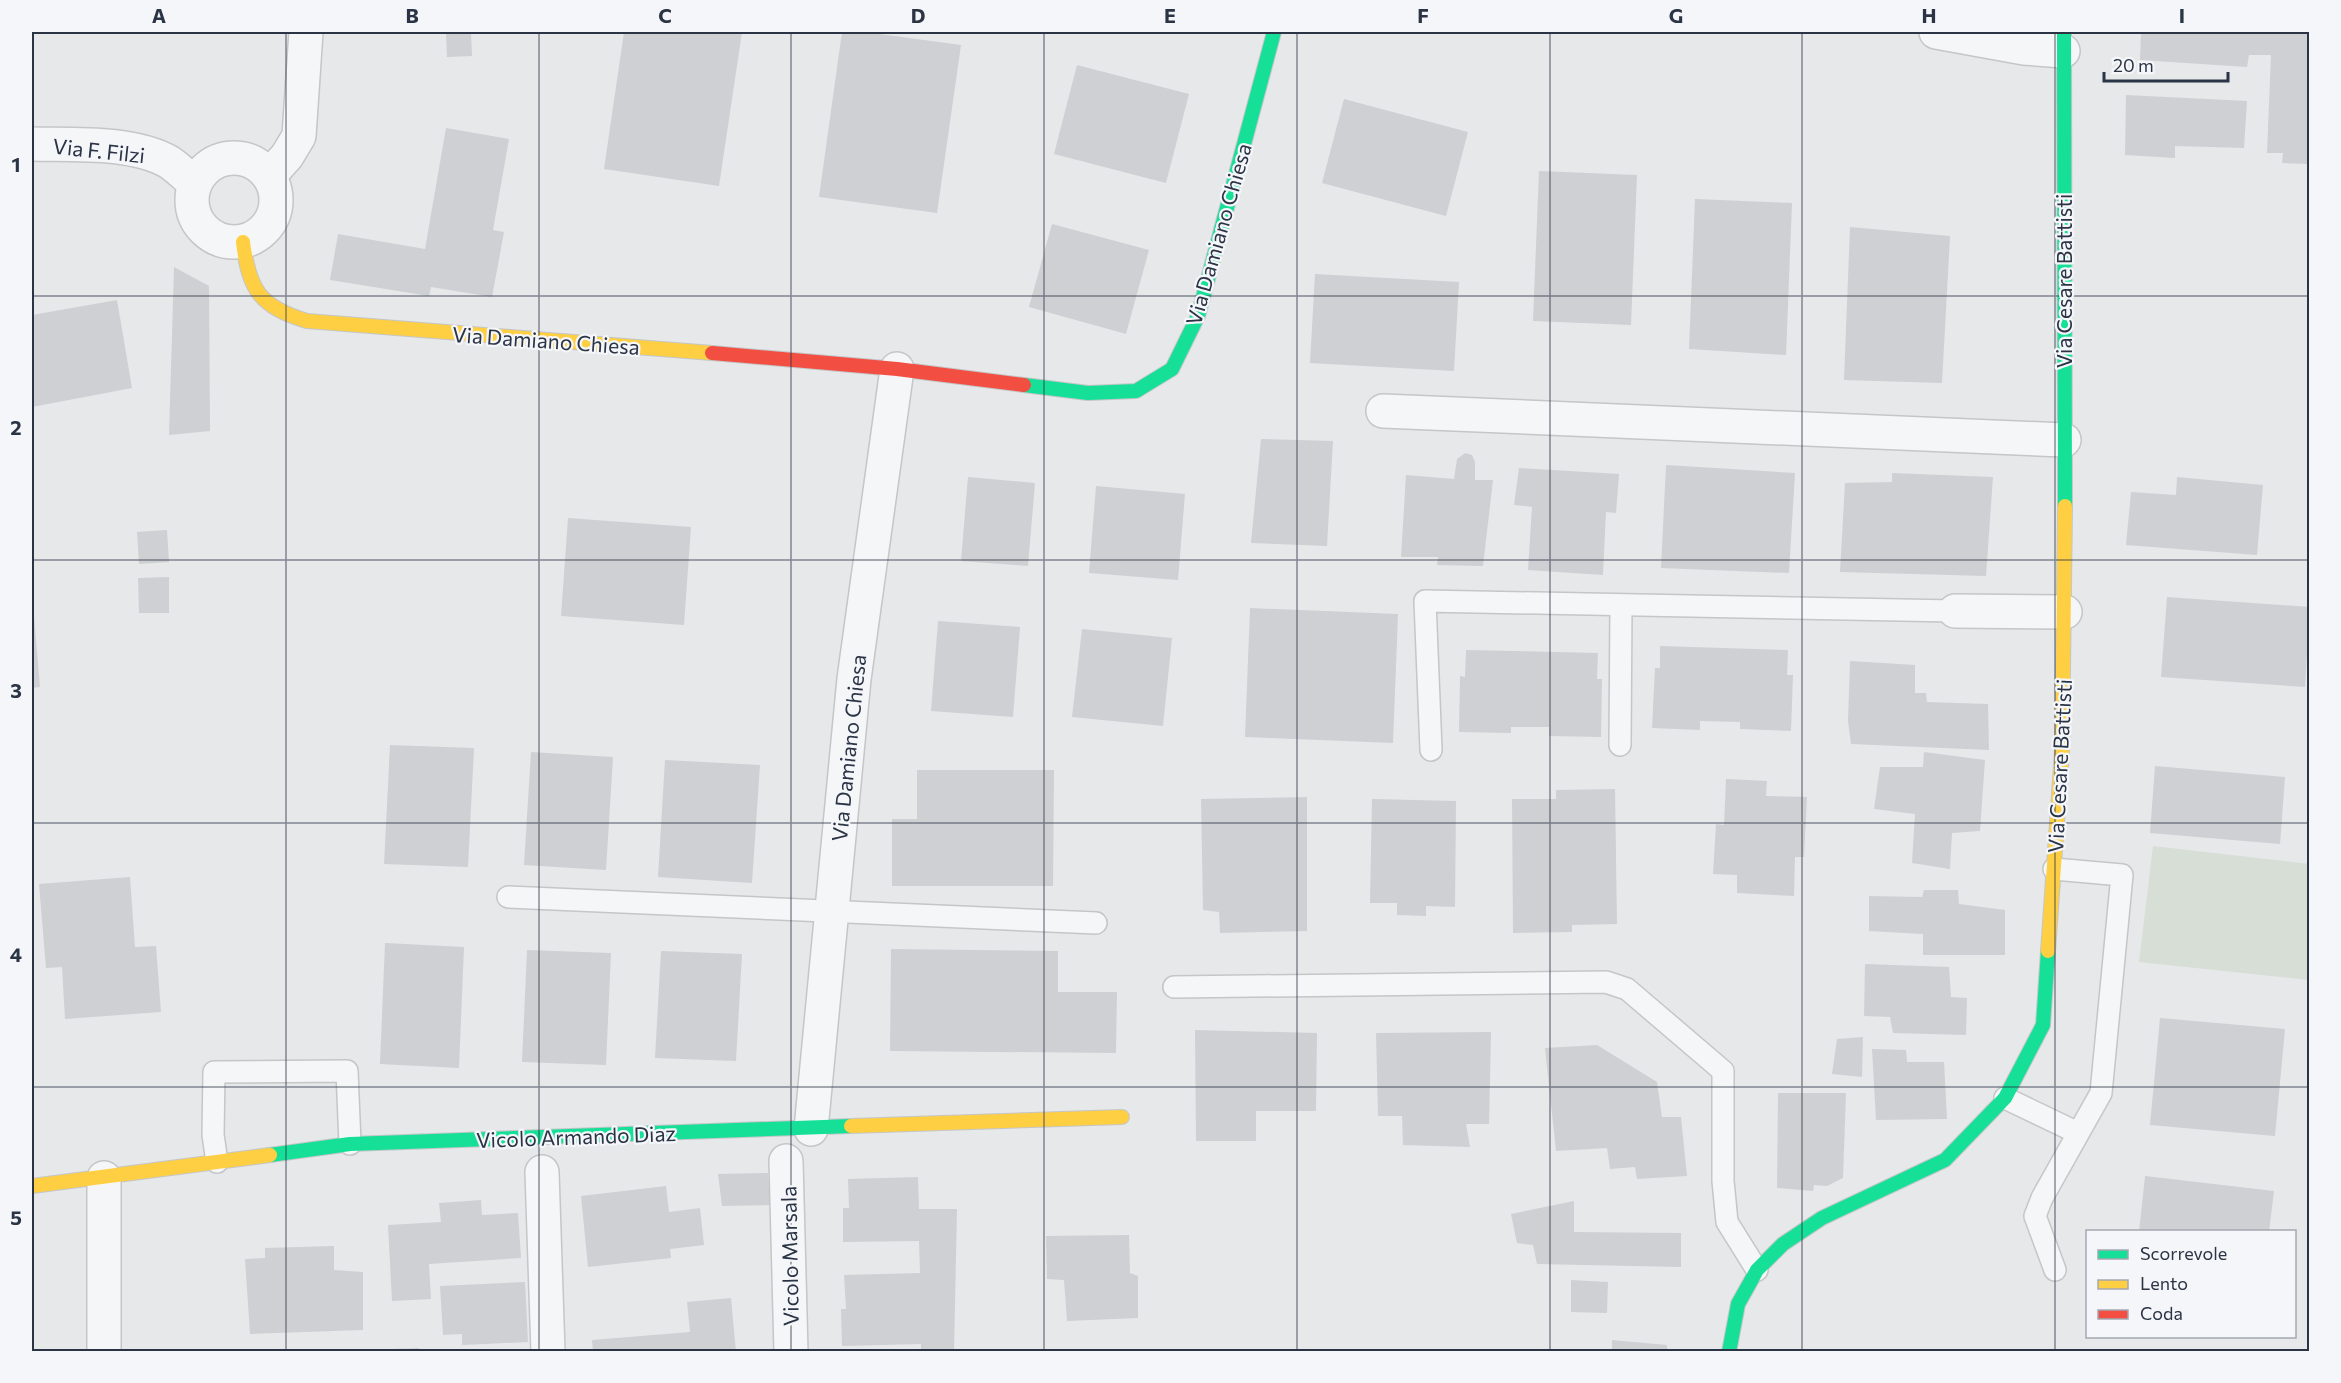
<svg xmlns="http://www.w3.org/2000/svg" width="2341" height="1383" font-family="Commissioner,sans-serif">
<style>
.green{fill:#d6ded6}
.building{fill:#ced0d3}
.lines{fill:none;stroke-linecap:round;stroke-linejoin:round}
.lane-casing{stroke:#c4c6c8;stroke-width:24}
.street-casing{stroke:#c4c6c8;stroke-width:36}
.fast-casing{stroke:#c4c6c8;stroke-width:16}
.slow-casing{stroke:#c4c6c8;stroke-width:16}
.jam-casing{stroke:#c4c6c8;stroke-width:16}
.lane{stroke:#f5f6f7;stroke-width:21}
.street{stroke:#f5f6f7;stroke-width:33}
.fast{stroke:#16e098;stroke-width:14}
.slow{stroke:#ffcf43;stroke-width:14}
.jam{stroke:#f24e42;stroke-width:14}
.grid{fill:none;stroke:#2b3445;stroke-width:1.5;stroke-opacity:0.55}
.labels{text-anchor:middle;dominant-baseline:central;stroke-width:4.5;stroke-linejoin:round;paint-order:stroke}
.street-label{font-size:21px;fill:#2b3445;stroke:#f4f6f9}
.neatline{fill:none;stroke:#2b3445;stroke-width:2}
.grid-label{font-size:20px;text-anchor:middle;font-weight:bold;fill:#2b3445}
</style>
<rect width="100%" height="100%" fill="#e6e8ea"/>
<path class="green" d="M2153 846 2309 864V980L2139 962Z"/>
<g class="building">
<path d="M446 32H471L472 56 447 57Z"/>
<path d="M624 32H742L719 186 604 169Z"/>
<path d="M842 32H865L961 45 937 213 819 197Z"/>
<path d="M2141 32H2310V164L2282 163 2283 153H2267L2271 55H2249L2247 67 2140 60Z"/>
<path d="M1077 65 1189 94 1166 183 1054 154Z"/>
<path d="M2126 95 2247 101 2244 148 2175 146V158L2125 155Z"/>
<path d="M1344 99 1468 132 1446 216 1322 183Z"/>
<path d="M446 128 509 139 493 230 504 232 492 297 431 287 429 296 330 280 338 234 425 249Z"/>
<path d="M1539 171 1637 175 1631 325 1533 321Z"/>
<path d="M1695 199 1792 203 1786 355 1689 349Z"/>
<path d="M1052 224 1149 250 1126 334 1029 307Z"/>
<path d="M1850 227 1950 236 1942 383 1844 380Z"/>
<path d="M174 267 209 286 210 431 169 435Z"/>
<path d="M1315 274 1459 282 1454 371 1310 363Z"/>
<path d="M117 300 132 388 32 407V315Z"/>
<path d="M1261 439 1333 441 1327 546 1251 543Z"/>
<path d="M1465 453 1472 455 1475 462V480H1493L1483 566 1437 565 1438 557H1401L1406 475 1454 479 1457 459Z"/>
<path d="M1666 465 1795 473 1789 573 1661 568Z"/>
<path d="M1519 468 1619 474 1616 513 1606 512 1603 575 1528 570 1532 507 1514 505Z"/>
<path d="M1892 473 1993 477 1986 576 1840 572 1845 483 1892 482Z"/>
<path d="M968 477 1035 483 1028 566 961 561Z"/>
<path d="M2177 477 2263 485 2257 555 2126 545 2131 492 2176 495Z"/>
<path d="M1096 486 1185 494 1178 580 1089 573Z"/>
<path d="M568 518 691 527 684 625 561 616Z"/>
<path d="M167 530 169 562 139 564 137 532Z"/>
<path d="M169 577V613H139L138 578Z"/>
<path d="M2167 597 2310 607 2305 687 2161 677Z"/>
<path d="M32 604H33L40 687 32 688Z"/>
<path d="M1250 608 1398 614 1393 743 1245 737Z"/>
<path d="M938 621 1020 627 1013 717 931 711Z"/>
<path d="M1082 629 1172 638 1163 726 1072 717Z"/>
<path d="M1660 646 1788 650 1787 675H1793L1791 731 1740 729V722L1700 721V730L1652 728 1655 668H1660Z"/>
<path d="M1466 650 1598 653 1597 679H1602L1601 737 1549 736V727H1511V733L1459 732 1460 676 1465 677Z"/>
<path d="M1850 661 1915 665V693H1926L1927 702 1988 704 1989 750 1851 744 1848 721Z"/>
<path d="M390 745 474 748 468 867 384 864Z"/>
<path d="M531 752 613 757 606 870 524 865Z"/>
<path d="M1924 752 1985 760 1980 831 1952 833 1950 869 1912 863 1915 814 1874 809 1880 767H1923Z"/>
<path d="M665 760 760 765 752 883 658 877Z"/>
<path d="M2155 766 2285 777 2280 844 2150 833Z"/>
<path d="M917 770H1054L1053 886H892V819H917Z"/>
<path d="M1726 779 1767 781 1766 796 1807 797 1804 857H1795L1794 896 1737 893V875L1713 874 1716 824 1724 825Z"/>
<path d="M1615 789 1617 924 1572 925V932L1513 933 1512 799H1556V790Z"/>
<path d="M1307 797V931L1220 933 1219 912 1203 910 1201 799Z"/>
<path d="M1372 799 1456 801 1455 907 1426 906V916L1397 915V903H1370Z"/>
<path d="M130 877 135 947 156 946 161 1012 65 1019 62 967 46 968 39 884Z"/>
<path d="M1924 890H1958L1959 904 2005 910V955H1923V934L1869 931V896L1922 897Z"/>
<path d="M385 943 464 947 459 1068 380 1064Z"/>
<path d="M891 949 1058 951V992H1117L1116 1053 890 1051Z"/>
<path d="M527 950 611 953 606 1065 522 1062Z"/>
<path d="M661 951 742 954 736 1061 655 1058Z"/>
<path d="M1865 964 1949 967 1951 997 1967 998 1966 1035 1893 1033 1890 1017 1864 1016Z"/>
<path d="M2160 1018 2285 1029 2275 1136 2150 1125Z"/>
<path d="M1195 1030 1317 1033 1316 1111H1256V1141H1196Z"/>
<path d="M1491 1032 1489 1124H1466L1470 1147 1403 1145 1402 1116H1378L1376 1033Z"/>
<path d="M1863 1037 1862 1077 1832 1074 1837 1039Z"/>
<path d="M1597 1045 1657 1082 1662 1117H1681L1687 1176 1637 1179 1635 1167 1610 1169 1607 1148 1556 1151 1545 1048Z"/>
<path d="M1872 1049 1906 1050 1907 1062H1944L1947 1119 1876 1120Z"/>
<path d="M1778 1093H1846L1843 1178 1827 1186 1814 1185 1813 1191 1777 1188Z"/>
<path d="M768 1173 770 1205 722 1206 718 1174Z"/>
<path d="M2145 1176 2274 1191 2269 1232H2139Z"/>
<path d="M918 1177 919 1209H957L954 1352H921V1344L842 1346 841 1309H846L844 1275 920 1273 919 1241 843 1242V1208H849L848 1179Z"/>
<path d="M666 1186 669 1212 700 1208 704 1245 670 1249 671 1258 588 1267 581 1196Z"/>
<path d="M481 1200 482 1215 518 1213 521 1258 429 1264 431 1299 392 1301 388 1225 441 1222 439 1203Z"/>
<path d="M1574 1201V1232L1681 1233V1267L1537 1264 1533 1245 1517 1243 1511 1214Z"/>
<path d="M1129 1235 1130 1273 1138 1276V1318L1067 1321 1064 1280 1047 1279 1046 1236Z"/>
<path d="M334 1246V1270L363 1272V1330L250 1334 245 1259 265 1258V1248Z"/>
<path d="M1571 1280 1608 1282 1607 1313 1571 1312Z"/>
<path d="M525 1282 528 1342 462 1345V1334L443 1335 440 1286Z"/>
<path d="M731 1298 736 1352H593L592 1340 690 1332 687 1302Z"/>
<path d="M1612 1340 1667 1345V1352H1612Z"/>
<path d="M419 1348V1352H391V1349Z"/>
</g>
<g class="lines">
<defs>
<g id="lane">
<path d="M1620 745 1621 605"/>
<path d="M1431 750 1425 601 1955 611"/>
<path d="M2054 869 2122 875 2101 1093 2042 1198 2035 1216 2055 1270"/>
<path d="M508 897 1096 923"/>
<path d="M1174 987 1606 982 1627 989 1723 1071V1181L1727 1222 1757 1270"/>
<path d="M2005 1098 2078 1133"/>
<path d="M217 1162 213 1135 214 1072 347 1071 350 1144"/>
</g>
<g id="street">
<path d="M1936 32 2024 48 2063 51"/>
<path d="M32 144C73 145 132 141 169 162 178 168 186 176 194 183"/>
<circle cx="234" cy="200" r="42"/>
<path d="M269 176 287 156 299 136 306 32"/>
<path d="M1383 411 2064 440"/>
<path d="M1955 611 2065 612"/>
<path d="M811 1129 854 679 897 369"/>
<path d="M786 1161 791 1352"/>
<path d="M542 1172 548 1352"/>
<path d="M104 1352V1178"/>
</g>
<g id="fast">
<path d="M2064 32 2065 506"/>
<path d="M1024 385 1088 393 1136 391 1172 369 1198 316 1274 32"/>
<path d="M270 1155 350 1144 851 1126"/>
<path d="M1729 1352 1738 1304 1757 1270 1783 1244 1822 1218 1945 1160 2005 1098 2043 1025 2048 951"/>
</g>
<g id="slow">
<path d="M243 242C249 290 260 307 307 321L712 353"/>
<path d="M2048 951 2062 751 2065 506"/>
<path d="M851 1126 1122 1117"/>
<path d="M32 1186 270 1155"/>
</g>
<path id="jam" d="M712 353 897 369 1024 385"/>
</defs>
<use href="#lane" class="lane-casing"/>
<use href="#street" class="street-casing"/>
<use href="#fast" class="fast-casing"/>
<use href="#slow" class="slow-casing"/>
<use href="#jam" class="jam-casing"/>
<use href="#lane" class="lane"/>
<use href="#street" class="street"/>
<use href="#fast" class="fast"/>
<use href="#slow" class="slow"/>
<use href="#jam" class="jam"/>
</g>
<path class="grid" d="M286 32V1352M539 32V1352M791 32V1352M1044 32V1352M1297 32V1352M1550 32V1352M1802 32V1352M2055 32V1352M32 296H2310M32 560H2310M32 823H2310M32 1087H2310"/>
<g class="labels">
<g class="street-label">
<text transform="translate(99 150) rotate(6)">Via F. Filzi</text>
<text transform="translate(1218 234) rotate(-74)">Via Damiano Chiesa</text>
<text transform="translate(2063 281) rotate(-90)">Via Cesare Battisti</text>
<text transform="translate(546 340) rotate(4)">Via Damiano Chiesa</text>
<text transform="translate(848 748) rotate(-84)">Via Damiano Chiesa</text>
<text transform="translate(2059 766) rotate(-87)">Via Cesare Battisti</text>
<text transform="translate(576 1136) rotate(-2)">Vicolo Armando Diaz</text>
<text transform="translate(789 1256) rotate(-91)">Vicolo Marsala</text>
</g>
</g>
<rect width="2341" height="1383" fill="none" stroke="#f4f6f9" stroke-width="66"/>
<rect x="2086" y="1230" width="210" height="108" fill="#f4f6f9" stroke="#a4a8b1" stroke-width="1.5"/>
<rect x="2098" y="1250" width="30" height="9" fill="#16e098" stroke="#a4a8b1" stroke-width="1.5"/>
<text x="2140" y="1260" font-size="18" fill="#2b3445">Scorrevole</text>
<rect x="2098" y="1280" width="30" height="9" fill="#ffcf43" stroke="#a4a8b1" stroke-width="1.5"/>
<text x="2140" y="1290" font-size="18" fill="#2b3445">Lento</text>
<rect x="2098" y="1310" width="30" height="9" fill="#f24e42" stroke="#a4a8b1" stroke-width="1.5"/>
<text x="2140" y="1320" font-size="18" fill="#2b3445">Coda</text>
<path d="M2104 72v9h124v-9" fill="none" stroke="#2b3445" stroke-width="3"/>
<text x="2113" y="72" font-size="18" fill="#2b3445" stroke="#f4f6f9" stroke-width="4.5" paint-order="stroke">20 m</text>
<rect x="33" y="33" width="2275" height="1317" class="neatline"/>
<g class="grid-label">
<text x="159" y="23">A</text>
<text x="412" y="23">B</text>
<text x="665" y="23">C</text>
<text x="918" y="23">D</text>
<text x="1170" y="23">E</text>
<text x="1423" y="23">F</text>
<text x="1676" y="23">G</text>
<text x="1929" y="23">H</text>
<text x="2182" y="23">I</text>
<text x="16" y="172">1</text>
<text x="16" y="435">2</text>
<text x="16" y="698">3</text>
<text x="16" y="962">4</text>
<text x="16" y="1225">5</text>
</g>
</svg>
